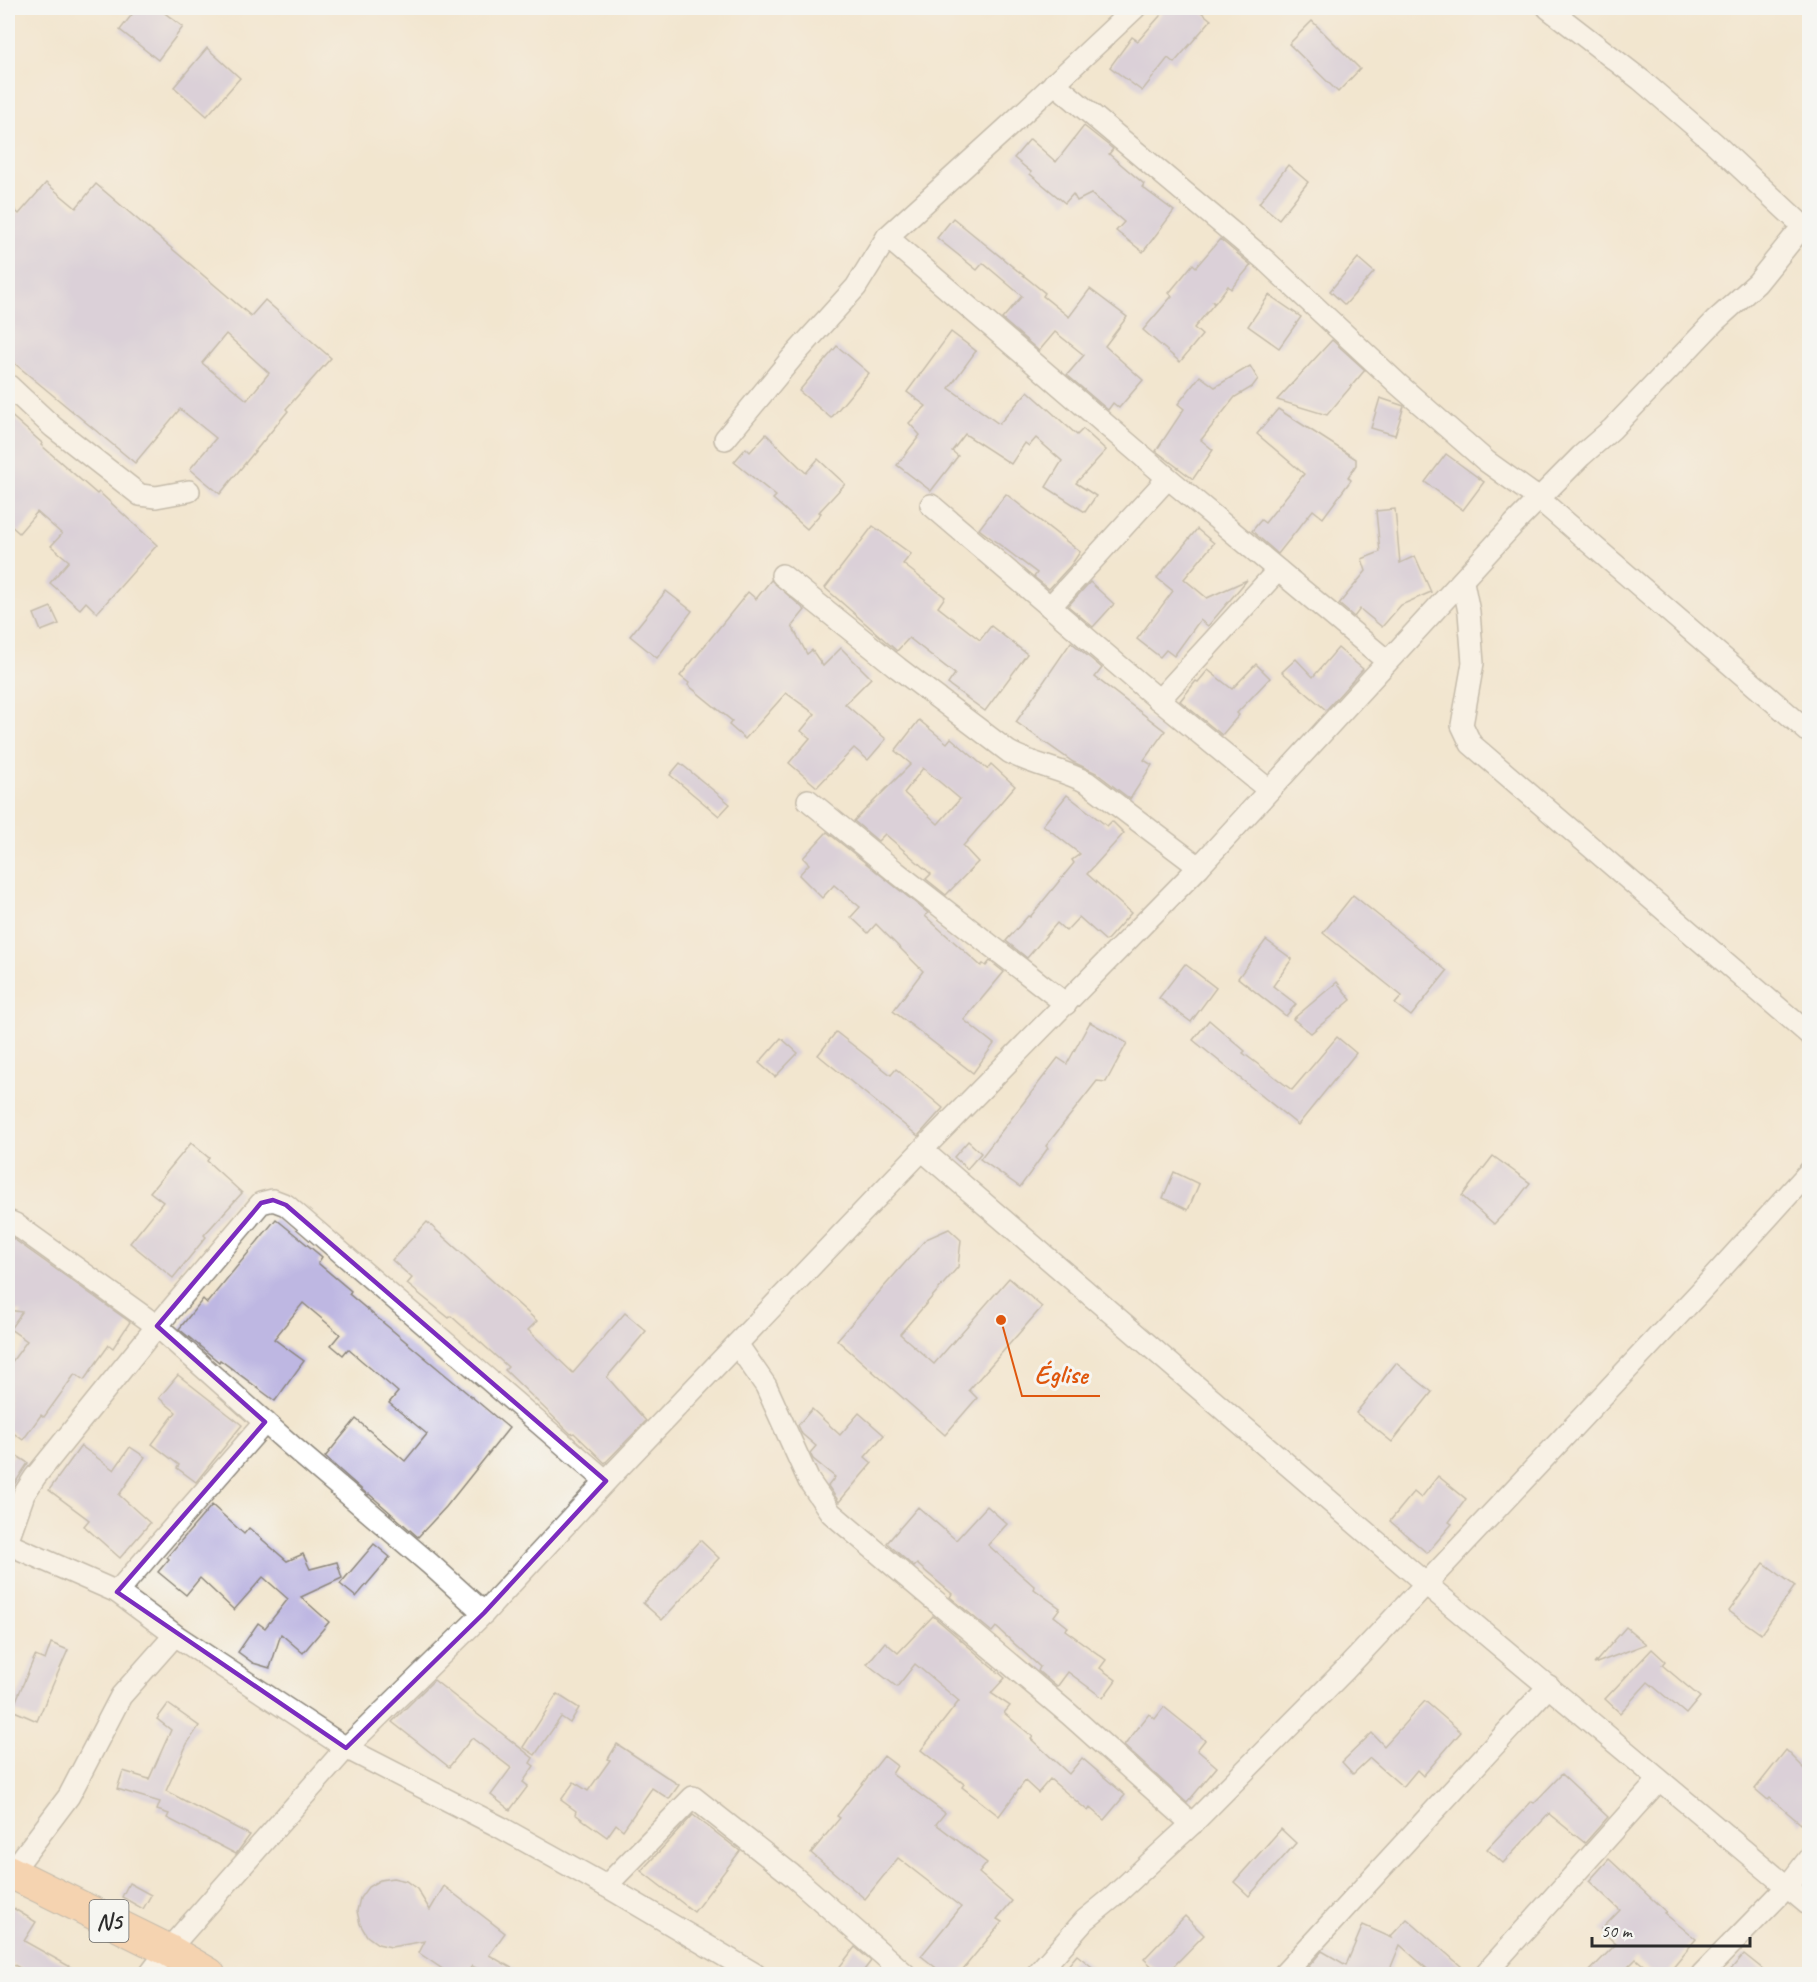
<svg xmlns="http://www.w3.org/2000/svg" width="1817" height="1982" font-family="Caveat,sans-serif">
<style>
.building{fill:#beb7e2;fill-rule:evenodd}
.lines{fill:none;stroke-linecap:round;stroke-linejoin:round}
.minor-casing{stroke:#8e887d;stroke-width:24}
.highway-casing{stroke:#8e887d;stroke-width:34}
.minor{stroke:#fff;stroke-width:21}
.highway{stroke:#f9bc8a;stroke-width:32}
.marked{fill:none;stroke:#7b2cbf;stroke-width:4.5;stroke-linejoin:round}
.labels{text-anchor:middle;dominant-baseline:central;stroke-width:6;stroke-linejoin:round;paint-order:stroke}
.shield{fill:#f6f6f2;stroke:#686867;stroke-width:1.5}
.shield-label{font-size:24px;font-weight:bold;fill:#2b2b2b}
.leader{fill:none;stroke:#df570e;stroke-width:2}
.callout-dot{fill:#df570e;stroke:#f6f6f2;stroke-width:2}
.callout-label{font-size:27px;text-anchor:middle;font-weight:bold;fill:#df570e;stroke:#f6f6f2;stroke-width:6;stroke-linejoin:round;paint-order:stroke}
</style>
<rect width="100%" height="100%" fill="#f6f6f2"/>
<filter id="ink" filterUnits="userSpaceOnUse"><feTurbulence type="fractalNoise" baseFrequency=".0167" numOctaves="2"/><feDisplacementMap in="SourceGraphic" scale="12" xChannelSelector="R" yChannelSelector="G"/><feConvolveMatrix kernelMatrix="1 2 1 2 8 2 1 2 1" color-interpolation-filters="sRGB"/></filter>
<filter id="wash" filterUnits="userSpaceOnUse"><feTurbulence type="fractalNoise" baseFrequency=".008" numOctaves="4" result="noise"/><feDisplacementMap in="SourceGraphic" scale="24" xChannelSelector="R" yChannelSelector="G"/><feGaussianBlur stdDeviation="1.35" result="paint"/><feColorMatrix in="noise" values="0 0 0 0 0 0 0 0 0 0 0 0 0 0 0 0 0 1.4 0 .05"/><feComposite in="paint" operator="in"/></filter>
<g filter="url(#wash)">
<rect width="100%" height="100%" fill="#f2e6cf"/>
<g id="blocks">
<g class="building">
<path d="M137 8H158L183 27 158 60 120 30Z"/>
<path d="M1167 8H1196L1211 20 1174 63 1168 58 1142 91 1110 67 1132 37 1138 41Z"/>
<path d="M1312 21 1360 69 1338 92 1289 44Z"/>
<path d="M207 48 240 78 207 116 174 87Z"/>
<path d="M1084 126 1113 149 1109 154 1144 184 1142 187 1174 211 1143 252 1116 231 1124 222 1091 194 1077 201 1073 194 1065 203 1030 174 1031 172 1014 158 1030 139 1056 162Z"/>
<path d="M1288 165 1308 182 1279 219 1259 203Z"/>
<path d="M46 183 76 208 96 184 251 316 265 300 331 358 286 409 288 411 220 494 190 469 216 438 180 409 135 463 8 358V204L19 214ZM226 334 269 373 247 400 202 363Z"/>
<path d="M953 218 1045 293 1043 296 1069 317 1090 289 1127 317 1105 346 1143 380 1119 408 1113 403 1108 410 1067 375 1084 355 1055 332 1039 351 1002 319 1022 296 983 263 977 270 937 238Z"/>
<path d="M1220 239 1251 265 1231 289 1228 286 1215 303 1212 301 1214 304 1194 328 1202 335 1180 362 1143 330 1172 296 1169 293 1193 264 1196 267Z"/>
<path d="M1358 258 1374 272 1345 305 1330 291Z"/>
<path d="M1269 295 1301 317 1279 348 1248 326Z"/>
<path d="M951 332 976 351 949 388 999 424 1028 391 1077 435 1083 429 1106 450 1076 483 1096 496 1085 512 1046 487 1062 461 1036 438 1029 446 1025 443 1011 464 965 434 952 451 958 456 931 491 897 465 920 435 909 423 926 406 907 392Z"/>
<path d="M1332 340 1365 370 1327 415 1277 400Z"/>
<path d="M837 346 869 373 831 418 799 391Z"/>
<path d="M1250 366 1258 379 1252 387 1235 397 1201 440 1213 450 1193 479 1156 451 1184 409 1178 404 1200 376 1215 387Z"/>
<path d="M1380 398 1404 406 1395 435 1371 428Z"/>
<path d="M1278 409 1356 459V465L1348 477 1351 480 1323 518 1313 510 1278 554 1252 531 1261 520 1265 523 1304 474 1257 434Z"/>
<path d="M8 413 42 443 41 445 97 494 99 492 157 545 97 613 86 602 80 609 50 583 69 561 51 546 62 534 37 512 19 533 8 523Z"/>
<path d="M766 434 806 473 818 459 845 484 819 512 821 513 807 529 773 499 776 496 734 462 746 448 750 452Z"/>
<path d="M1446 454 1484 482 1463 510 1425 482Z"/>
<path d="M1006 494 1080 552 1071 565 1049 589 1034 577 1037 573 979 529Z"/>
<path d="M1395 509 1400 563 1415 556 1431 592 1401 605 1382 627 1360 609 1354 617 1339 604 1366 571 1362 559 1380 552 1376 511Z"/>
<path d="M873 526 911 554 903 564 945 597 938 607 980 640 991 626 1027 654 985 711 948 684 955 674 909 638 897 651 825 588Z"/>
<path d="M1197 529 1214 543 1184 579 1207 598 1247 580 1208 626 1200 620 1174 656 1166 650 1160 657 1137 639 1173 591 1157 578Z"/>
<path d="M771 580 805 610 792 626 807 654 812 650 823 666 841 648 871 678 845 704 886 739 868 760 854 748 817 787 789 763 810 738 801 731 815 714 786 693 745 739 729 725 732 721 688 685 689 683 680 676 748 592 756 599Z"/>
<path d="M1090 582 1114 604 1093 627 1068 606Z"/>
<path d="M666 591 692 611 657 658 630 636Z"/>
<path d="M51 607 59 624 41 631 34 614Z"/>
<path d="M1071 642 1102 668 1095 677 1165 731 1144 760 1152 765 1130 799 1096 773 1073 762 1016 722Z"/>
<path d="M1338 648 1363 669 1326 710 1282 672 1296 659 1313 677Z"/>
<path d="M1256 664 1270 678 1237 713 1239 715 1222 735 1180 701 1196 681 1198 682 1208 670 1232 689Z"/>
<path d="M919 720 947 743 951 738 987 769 991 764 1015 786 963 846 978 862 946 895 926 879 931 874 885 834 878 841 854 821 911 764 895 751ZM923 768 960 799 938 824 904 793Z"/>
<path d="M680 763 730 804 719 816 670 775Z"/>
<path d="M1067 795 1107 826 1112 821 1124 833 1087 874 1131 913 1106 941 1079 917 1066 931 1057 923 1027 958 1006 941 1028 916 1030 917 1074 863 1072 860 1080 854 1043 825Z"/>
<path d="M827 832 928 913 925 916 981 966 983 964 986 966 990 961 1004 972 964 1020 994 1044 973 1073 893 1011 923 971 876 924 868 933 851 917 860 907 834 885 822 898 799 875 809 864 803 858Z"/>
<path d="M1353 895 1447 971 1411 1016 1395 1004 1402 996 1323 933Z"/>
<path d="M1266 940 1292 959 1273 986 1296 1004 1286 1016 1238 978Z"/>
<path d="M1185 964 1216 988 1191 1022 1159 998Z"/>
<path d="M1337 982 1351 1000 1311 1033 1293 1019Z"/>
<path d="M1209 1020 1245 1051 1243 1053 1292 1090 1337 1037 1356 1053 1298 1125 1193 1040Z"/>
<path d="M1090 1022 1127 1043 1106 1082 1097 1081 1046 1146 1048 1148 1020 1187 980 1159 1058 1058 1067 1064Z"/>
<path d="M836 1032 891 1075 896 1069 943 1108 918 1136 818 1055Z"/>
<path d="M781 1038 798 1053 775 1077 759 1063Z"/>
<path d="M968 1141 981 1153 967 1169 954 1157Z"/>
<path d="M191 1143 209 1158 207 1161 242 1193 204 1235 206 1237 173 1278 130 1243 163 1202 150 1192Z"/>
<path d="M1493 1156 1530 1183 1516 1201 1494 1224 1462 1196Z"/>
<path d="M1174 1172 1199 1184 1188 1210 1163 1198Z"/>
<path d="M276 1219 322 1257 318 1263 351 1291 349 1294 509 1428 446 1507 418 1537 369 1494 368 1495 325 1457 356 1419 405 1461 427 1434 389 1403 398 1392 348 1349 343 1355 331 1345 340 1334 303 1303 274 1339 304 1361 275 1401 220 1360 219 1362 179 1329 203 1299 207 1303Z"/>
<path d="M427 1222 537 1321 528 1330 573 1373 625 1313 646 1331 607 1377 646 1421 605 1463 574 1433 571 1434 505 1370 508 1367 451 1316 449 1318 407 1284 412 1278 392 1260Z"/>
<path d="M949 1229 961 1240 958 1267 900 1334 934 1364 1009 1278 1042 1307 969 1390 977 1398 945 1435 837 1340 926 1239Z"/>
<path d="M8 1235 130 1322 113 1348 109 1345 84 1380 75 1374 44 1417 41 1415 23 1440 8 1429V1367L27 1341 10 1329 22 1312 8 1310Z"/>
<path d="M1396 1363 1432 1392 1392 1442 1356 1413Z"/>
<path d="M178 1375 242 1425 196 1482 177 1468 179 1465 152 1444 176 1412 159 1398Z"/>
<path d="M812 1409 840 1435 859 1413 884 1435 865 1457 872 1463 839 1502 828 1486 835 1477 813 1459 810 1453 816 1446 802 1434 798 1425Z"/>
<path d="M81 1446 114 1470 130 1447 145 1457 119 1495 150 1523 120 1558 84 1526 89 1520 49 1490Z"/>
<path d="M14 1454 28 1463 8 1494V1464Z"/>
<path d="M1438 1476 1466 1499 1449 1522 1452 1524 1427 1553 1390 1521 1414 1492 1421 1498Z"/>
<path d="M212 1505 244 1534 249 1528 287 1561 303 1554 310 1569 337 1562 342 1578 301 1597 329 1622 303 1653 281 1634 270 1668 253 1663 238 1652 258 1623 265 1628 288 1599 263 1577 234 1610 200 1578 186 1595 158 1572 169 1559 167 1557Z"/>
<path d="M987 1506 1007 1524 988 1545 1035 1587 1034 1589 1060 1608 1054 1616 1068 1627 1065 1630 1106 1660 1100 1668 1116 1680 1103 1698 1068 1672 1057 1687 1038 1671 1040 1667 996 1627 992 1632 950 1597 952 1594 917 1564 914 1567 887 1543 918 1507 956 1540Z"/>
<path d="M700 1540 719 1558 662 1620 643 1603Z"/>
<path d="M374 1544 390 1557 356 1597 340 1584Z"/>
<path d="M1764 1563 1795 1586 1761 1634 1729 1611Z"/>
<path d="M933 1616 1005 1678 991 1693 1010 1706 1004 1713 1033 1737 1031 1739 1069 1774 1082 1758 1125 1795 1104 1820 1090 1808 1088 1811 1050 1779 1038 1793 1025 1781 999 1816 962 1787 964 1784 921 1750 959 1701 915 1664 897 1687 867 1664 885 1642 898 1653Z"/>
<path d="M1626 1627 1646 1644 1594 1664Z"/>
<path d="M51 1643 68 1650 37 1721 12 1710 35 1656 45 1660Z"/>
<path d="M1652 1649 1665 1661 1662 1665 1700 1697 1686 1714 1648 1682 1620 1713 1605 1699Z"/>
<path d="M434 1680 533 1758 530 1763 534 1766 523 1782 528 1786 510 1810 491 1795 511 1768 472 1738 449 1767 392 1722Z"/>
<path d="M557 1694 579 1708 570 1723 561 1717 535 1755 523 1747Z"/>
<path d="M1425 1701 1461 1732 1423 1776 1417 1770 1403 1787 1370 1758 1353 1774 1342 1762 1372 1733 1384 1746Z"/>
<path d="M168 1704 199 1726 187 1744 166 1791 250 1835 236 1854 167 1818 169 1814 157 1810 160 1802 117 1789 123 1771 149 1779 171 1730 157 1719Z"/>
<path d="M1164 1707 1205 1740 1197 1750 1217 1767 1187 1803 1124 1746 1149 1714 1155 1719Z"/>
<path d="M617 1744 679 1785 669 1799 652 1788 623 1830 616 1824 607 1837 575 1814 576 1811 561 1800 574 1782 588 1791 610 1760 608 1759Z"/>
<path d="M1786 1750 1809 1773V1813L1801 1824 1770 1798 1768 1800 1755 1789Z"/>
<path d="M884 1756 897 1766 892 1774 945 1813 936 1824 987 1863 979 1873 1012 1901 997 1919 1002 1922 959 1974H944L921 1956 961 1907 898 1858 865 1899 811 1853 840 1818 837 1816Z"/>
<path d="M1562 1774 1608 1817 1585 1843 1549 1814 1503 1863 1487 1849 1532 1801 1534 1803Z"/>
<path d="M693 1815 740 1851 694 1912 641 1871Z"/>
<path d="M1281 1829 1296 1843 1249 1896 1234 1882Z"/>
<path d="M1609 1859 1666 1912 1664 1913 1696 1939 1667 1974H1654L1636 1959 1621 1974H1587L1616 1944 1601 1930 1620 1910 1589 1881Z"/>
<path d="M393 1878 406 1881 417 1889 430 1910 444 1886 505 1933 489 1955 522 1974H487L472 1966 466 1974H450L419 1953 425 1941 391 1947 378 1944 367 1936 360 1924 357 1911 360 1898 368 1887 380 1880Z"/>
<path d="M129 1883 151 1895 143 1909 122 1897Z"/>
<path d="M8 1905 36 1922 24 1941 83 1974H30L11 1963 8 1968Z"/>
<path d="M1185 1916 1204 1935 1166 1974H1160L1144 1959Z"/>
<path d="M1407 1919 1470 1974H1433L1400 1945 1388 1974H1302L1322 1951 1346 1965 1363 1925 1392 1938 1391 1936Z"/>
<path d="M855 1947 871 1961 861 1974H834Z"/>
<path d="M1744 1954 1769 1974H1727Z"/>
<path d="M1077 1955 1101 1974H1061Z"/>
</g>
</g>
</g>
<g filter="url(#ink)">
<use href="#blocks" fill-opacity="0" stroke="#8e887d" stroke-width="1.5"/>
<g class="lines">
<defs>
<g id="minor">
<path d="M1054 83 1265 260 1399 385 1486 461 1539 499 1810 733"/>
<path d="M887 237 1168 478 1387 661"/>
<path d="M8 385 53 427 140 495 156 497 189 491"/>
<path d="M725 439 791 359 856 287 887 237 1007 128 1135 8"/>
<path d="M931 505 1159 700 1269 790"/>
<path d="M782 575 898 668 1009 752C1034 766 1063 769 1088 783L1199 867"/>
<path d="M1463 582 1469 612 1473 663 1462 725 1471 744 1810 1035"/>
<path d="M1050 607 1168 478"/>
<path d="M1159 700 1278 570"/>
<path d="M808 800 896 872 1066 1004"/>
<path d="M922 1150 1426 1584 1810 1906"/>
<path d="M8 1221 15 1224 157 1326 294 1448 430 1564 484 1613"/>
<path d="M737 1344 766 1386 809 1481 831 1513 1069 1714 1192 1824"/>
<path d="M8 1539 24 1494 35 1477 157 1326 261 1203 273 1200 286 1205 606 1481"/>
<path d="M8 1544 117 1592 175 1635 346 1748 500 1827 606 1886 755 1974"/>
<path d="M117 1592 265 1422"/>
<path d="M11 1873 69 1796 121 1696 175 1635"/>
<path d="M606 1886 693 1797 793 1876 905 1974"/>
<path d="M150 1974 168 1950 346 1748 484 1613 606 1481 922 1150 1199 867 1514 524 1581 456 1612 429 1715 321 1757 283 1803 226 1713 142 1641 80 1548 8"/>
<path d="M1037 1974 1085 1920 1112 1898 1192 1824 1345 1670 1700 1292 1810 1171"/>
<path d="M1284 1974 1549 1686"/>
<path d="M1485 1974 1659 1780"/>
<path d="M1702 1974 1787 1887 1810 1857"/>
</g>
<path id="highway" d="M8 1871 168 1950 209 1974"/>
</defs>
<use href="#minor" class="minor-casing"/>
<use href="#highway" class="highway-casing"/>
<use href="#minor" class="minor"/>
<use href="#highway" class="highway"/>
</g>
</g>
<path d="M0 0H1817V1982H0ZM273 1200 286 1205 606 1481 484 1613 346 1748 117 1592 265 1422 157 1326 261 1203Z" fill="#f2e6cf" fill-opacity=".55" fill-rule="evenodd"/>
<path class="marked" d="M273 1200 286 1205 606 1481 484 1613 346 1748 117 1592 265 1422 157 1326 261 1203Z"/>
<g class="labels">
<rect class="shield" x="89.5" y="1900" width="39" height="42" rx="4.5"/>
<g class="shield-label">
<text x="109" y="1921">N5</text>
</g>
</g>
<path class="leader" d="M1001 1320L1022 1396H1100"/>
<circle class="callout-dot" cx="1001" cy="1320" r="6"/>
<g class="callout-label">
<text x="1061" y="1383">Église</text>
</g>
<rect width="1817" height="1982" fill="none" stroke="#f6f6f2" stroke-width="30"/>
<path d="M1592 1937v9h158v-9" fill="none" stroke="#2b2b2b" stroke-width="3"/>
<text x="1601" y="1937" font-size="18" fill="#2b2b2b" stroke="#f6f6f2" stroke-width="4.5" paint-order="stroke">50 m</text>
</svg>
